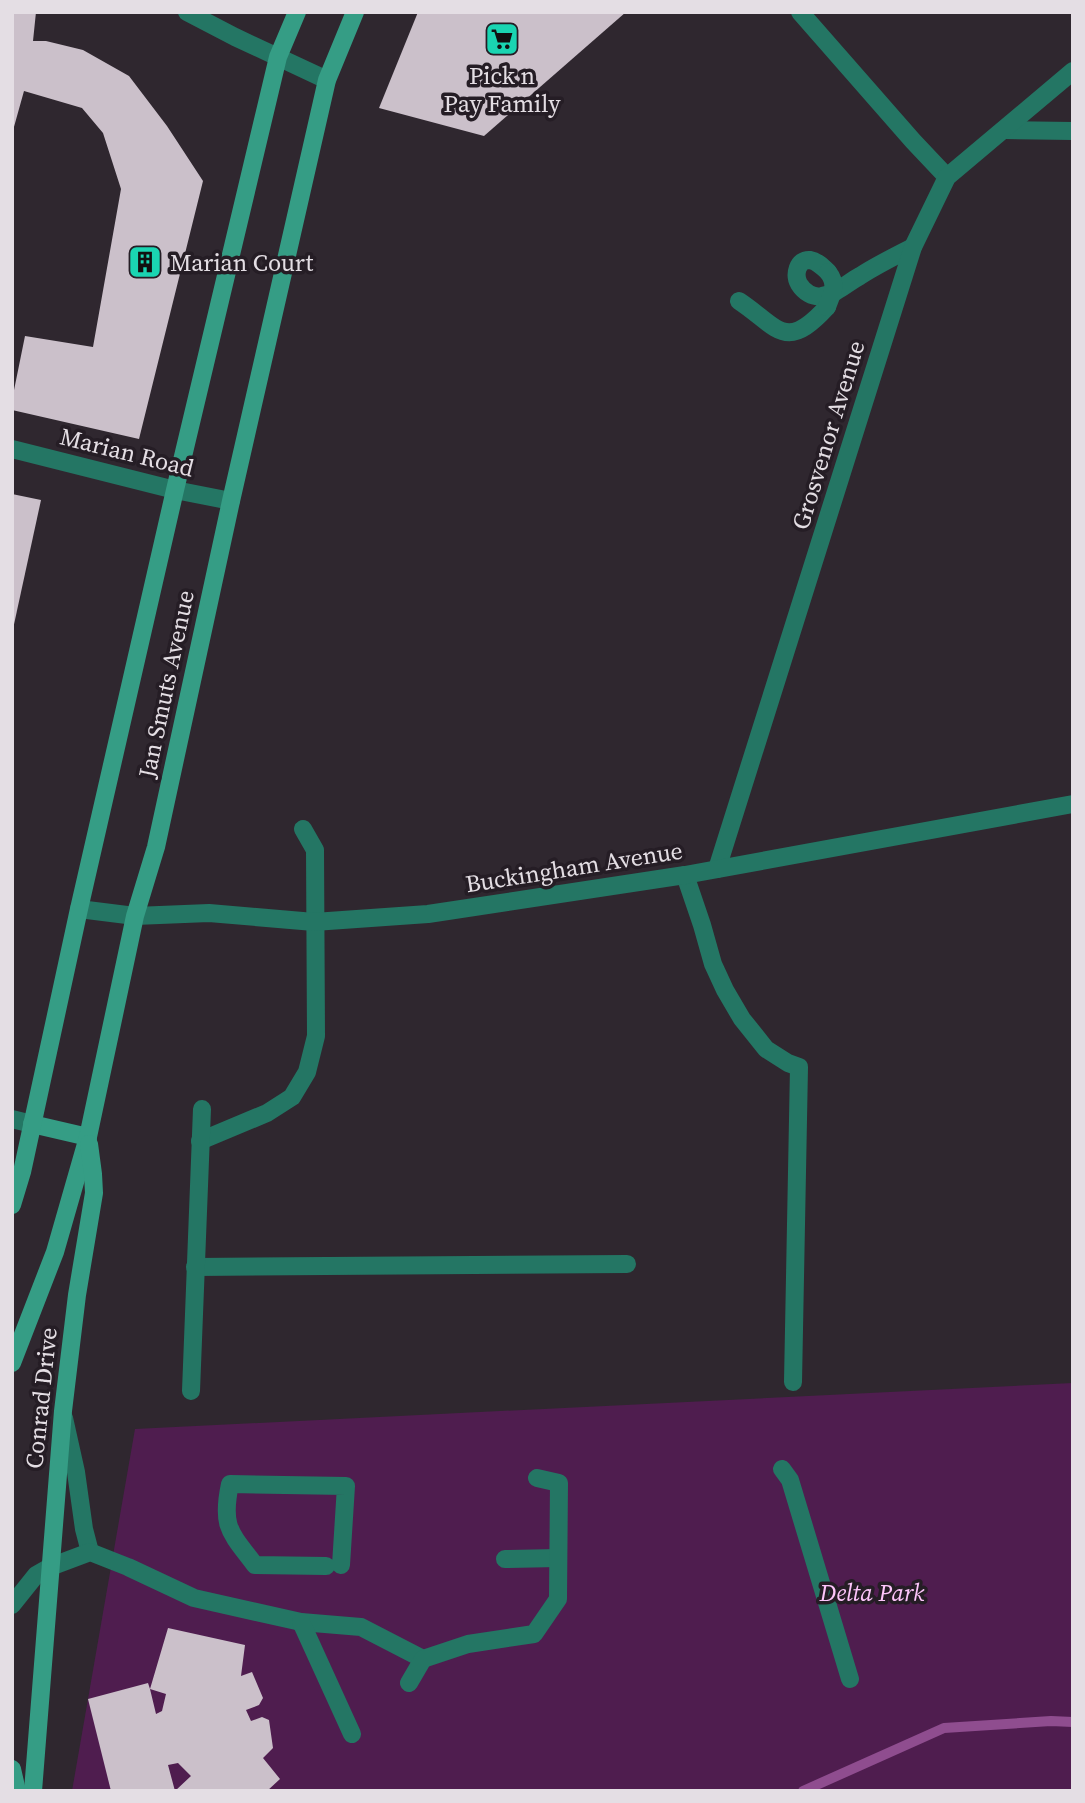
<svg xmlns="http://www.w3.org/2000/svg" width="1085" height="1803" font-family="'Source Serif 4',serif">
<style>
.green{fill:#4f1d4f}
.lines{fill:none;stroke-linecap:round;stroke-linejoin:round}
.stream{stroke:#8f4d8f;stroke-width:10}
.building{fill:#cbc0ca;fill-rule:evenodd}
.lane{stroke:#247664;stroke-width:18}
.street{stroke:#247664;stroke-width:18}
.secondary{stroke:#359d85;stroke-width:18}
.lane-bridge{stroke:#247664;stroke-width:18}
.labels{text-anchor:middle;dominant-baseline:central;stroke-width:7;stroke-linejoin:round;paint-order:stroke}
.poi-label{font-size:24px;fill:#e4dee4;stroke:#251d25}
.street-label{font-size:24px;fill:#e4dee4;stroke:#251d25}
.park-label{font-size:24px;font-style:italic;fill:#fdc5fb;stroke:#251d25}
</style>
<rect width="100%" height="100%" fill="#2f272f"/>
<path class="green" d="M1073 1383V1791H72L135 1429Z"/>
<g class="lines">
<path class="stream" d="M803 1791 944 1728 1051 1721 1073 1722"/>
</g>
<g class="building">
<path d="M12 12H36L33 41H46L83 50 129 76 167 126 203 181 139 439 12 410V400L25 336 93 347 121 189 103 133 82 108 24 91 12 134Z"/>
<path d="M418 12H626L484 136 379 108Z"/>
<path d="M12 494 41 500 13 629H12Z"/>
<path d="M168 1628 245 1645 241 1676 252 1672 263 1698 259 1705 246 1710 251 1721 262 1717 269 1720 273 1748 263 1758 280 1779 267 1791H175L191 1776 178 1763 168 1765 175 1791H111L88 1699 148 1683 150 1689ZM150 1689 166 1694 162 1711 156 1714Z"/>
</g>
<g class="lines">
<g class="lane">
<path d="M828 272C823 267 817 261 810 260 797 259 794 275 799 284 804 292 813 298 822 296 837 294 847 283 860 276 877 265 895 256 913 247"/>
<path d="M739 301C778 327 785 353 827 307"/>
<path d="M685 875 702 925 713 964 725 990 742 1019 766 1049 788 1063 799 1067 793 1382"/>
<path d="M200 1141 267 1113 292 1097 307 1072 316 1036 315 850 303 829"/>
<path d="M195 1267 627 1264"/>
<path d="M191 1391 202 1109"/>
<path d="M64 1418 76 1472 84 1529 90 1552"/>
<path d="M782 1469 790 1480 850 1679"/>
<path d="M505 1559 558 1558"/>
<path d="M326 1566 255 1565C230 1532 221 1527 230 1484L346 1486 341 1565"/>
<path d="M12 1605 36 1575 50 1567 90 1552 128 1567 194 1598 301 1622 361 1627 423 1659"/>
<path d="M301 1622 352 1734"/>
<path d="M409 1683 423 1659 468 1644 534 1634 558 1599 559 1483 537 1478"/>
</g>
<g class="street">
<path d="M187 12 235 37 327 80"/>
<path d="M800 12 913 141 947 177"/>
<path d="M1004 130 1073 131"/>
<path d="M12 449 175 490 231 501"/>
<path d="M717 869 913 247 947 177 1073 71"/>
<path d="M79 909 135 916 209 913 314 922 428 914 685 875 1073 804"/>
<path d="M12 1119 32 1124"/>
</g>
<g class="secondary">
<path d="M32 1124 88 1137"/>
<path d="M12 1205 22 1172 79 909 175 490 278 57 297 12"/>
<path d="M12 1363 55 1252 88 1137 135 916 156 847 231 501 327 80 355 12"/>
<path d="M12 1769 17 1791"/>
<path d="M33 1791 63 1411 77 1295 94 1193 93 1174 89 1144"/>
</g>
<path class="lane-bridge" d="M827 307C832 293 838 285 828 272"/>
</g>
<defs>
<symbol id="supermarket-square" viewBox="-11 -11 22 22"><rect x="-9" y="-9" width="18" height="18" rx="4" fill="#1ad5b2" stroke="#251d25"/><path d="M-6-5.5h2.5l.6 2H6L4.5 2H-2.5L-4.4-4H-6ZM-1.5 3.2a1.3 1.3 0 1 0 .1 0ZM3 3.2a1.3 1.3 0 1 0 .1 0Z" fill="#111"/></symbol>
<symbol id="building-square" viewBox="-11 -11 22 22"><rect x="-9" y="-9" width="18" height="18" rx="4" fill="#1ad5b2" stroke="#251d25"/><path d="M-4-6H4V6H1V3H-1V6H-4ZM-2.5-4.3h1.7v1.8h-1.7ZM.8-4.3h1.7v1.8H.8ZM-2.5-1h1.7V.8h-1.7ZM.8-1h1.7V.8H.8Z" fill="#111"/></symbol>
</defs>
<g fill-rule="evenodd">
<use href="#supermarket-square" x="483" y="20" width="38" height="38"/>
<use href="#building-square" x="126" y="243" width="38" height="38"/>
</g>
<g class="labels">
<g class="poi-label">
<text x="502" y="75">Pick n<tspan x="502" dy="28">Pay Family</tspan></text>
<text x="170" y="262" text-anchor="start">Marian Court</text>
</g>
<g class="street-label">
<text transform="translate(828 435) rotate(-73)">Grosvenor Avenue</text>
<text transform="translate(127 452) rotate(14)">Marian Road</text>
<text transform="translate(166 684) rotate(-78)">Jan Smuts Avenue</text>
<text transform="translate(574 867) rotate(-9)">Buckingham Avenue</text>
<text transform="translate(41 1398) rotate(-84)">Conrad Drive</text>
</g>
<g class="park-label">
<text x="872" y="1592">Delta Park</text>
</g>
</g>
<rect width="1085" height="1803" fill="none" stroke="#e4dee4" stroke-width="28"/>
</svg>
